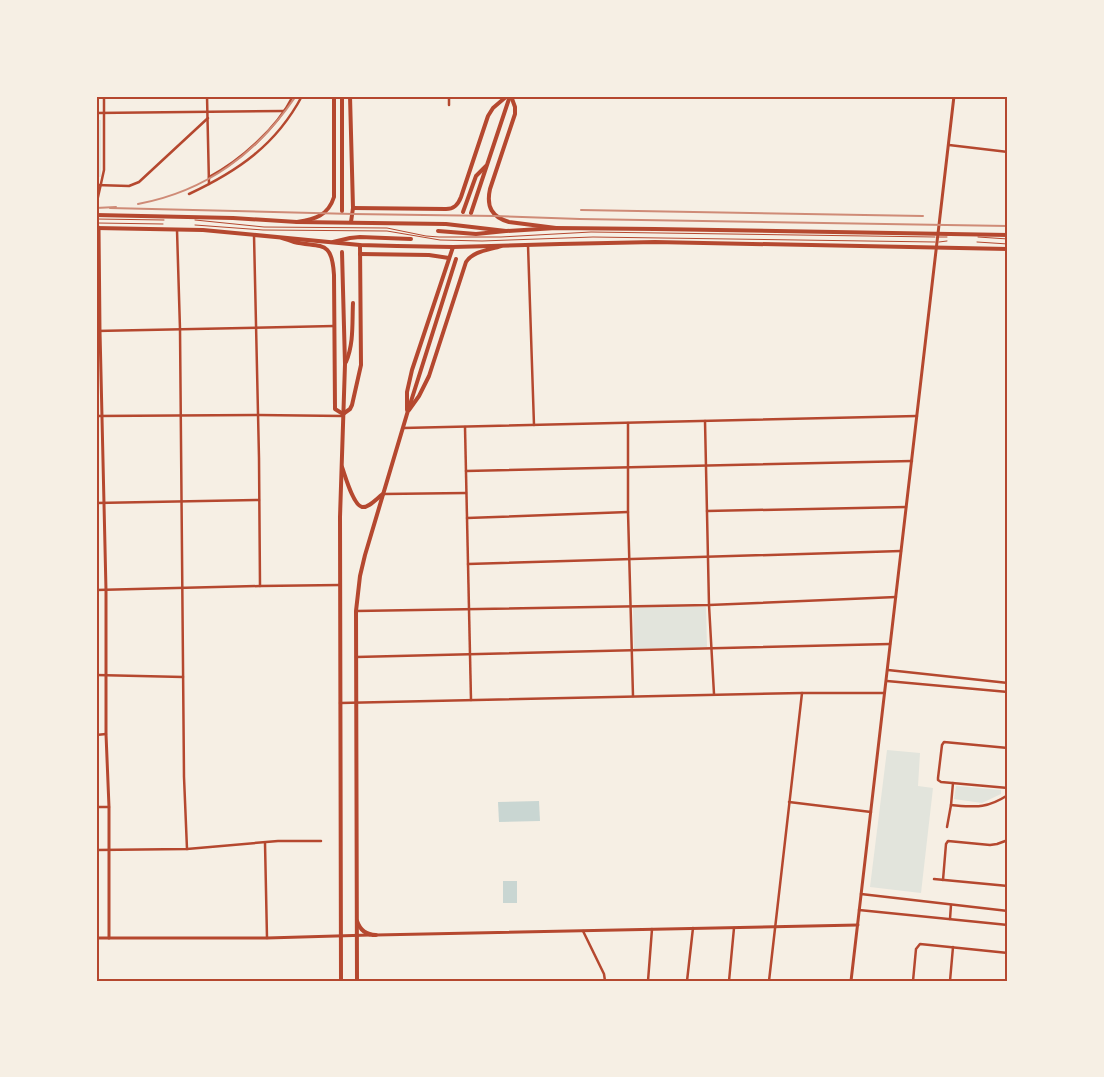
<svg xmlns="http://www.w3.org/2000/svg" width="1104" height="1077" font-family="'Noto Serif',serif">
<style>
.green{fill:#e2e4dc}
.water{fill:#c9d6d2}
.lines{fill:none;stroke-linecap:round;stroke-linejoin:round}
.service{stroke:#b5482f;stroke-width:1}
.minor{stroke:#b5482f;stroke-width:2.5}
.tertiary{stroke:#b5482f;stroke-width:3}
.secondary{stroke:#b5482f;stroke-width:3}
.primary{stroke:#b5482f;stroke-width:4}
.trunk{stroke:#b5482f;stroke-width:4}
.rail{stroke:#cf8b77;stroke-width:2}
.neatline{fill:none;stroke:#b5482f;stroke-width:2}
</style>
<rect width="100%" height="100%" fill="#f6efe4"/>
<g class="green">
<rect x="96" y="120" width="5" height="57"/>
<path d="M633 607H706L707 647 634 649Z"/>
<path d="M887 750 920 753 918 786 933 788 921 893 870 887Z"/>
<path d="M956 786 1001 790V794L982 803 954 799Z"/>
</g>
<g class="water">
<path d="M539 801 540 821 499 822 498 802Z"/>
<rect x="503" y="881" width="14" height="22"/>
</g>
<g class="lines">
<g class="service">
<path d="M96 219 164 220"/>
<path d="M195 220 264 227 387 228 426 236 439 237H501L591 232 935 237"/>
<path d="M97 223 163 224"/>
<path d="M195 225 263 230 387 231 440 240 482 241 593 237 935 242"/>
<path d="M939 237H947"/>
<path d="M978 237 1008 239"/>
<path d="M939 242 947 241"/>
<path d="M977 242 1008 244"/>
</g>
<g class="minor">
<path d="M207 96 209 184"/>
<path d="M449 96V105"/>
<path d="M96 113 284 111"/>
<path d="M949 145 1008 152"/>
<path d="M209 177C240 161 277 128 293 96"/>
<path d="M96 185 129 186 139 182 208 118"/>
<path d="M189 194C238 171 276 145 302 96"/>
<path d="M96 206 104 170V96"/>
<path d="M177 230 180 329 184 777 187 849"/>
<path d="M254 235 259 458 260 586"/>
<path d="M528 245 534 425"/>
<path d="M96 331 334 326"/>
<path d="M96 416 258 415 343 416"/>
<path d="M705 421 709 605 714 694"/>
<path d="M628 423V512L633 696"/>
<path d="M465 427 471 700"/>
<path d="M403 428 917 416"/>
<path d="M466 471 912 461"/>
<path d="M383 494 466 493"/>
<path d="M96 503 259 500"/>
<path d="M707 511 906 507"/>
<path d="M467 518 628 512"/>
<path d="M468 564 901 551"/>
<path d="M96 590 260 586 340 585"/>
<path d="M356 611 709 605 896 597"/>
<path d="M356 657 890 644"/>
<path d="M888 670 1008 683"/>
<path d="M96 675 183 677"/>
<path d="M887 681 1008 692"/>
<path d="M340 703 802 693H884"/>
<path d="M96 735 106 734"/>
<path d="M1008 748 944 742 942 745 938 778V780L941 782 1008 788"/>
<path d="M789 802 871 812"/>
<path d="M951 805C976 807 986 809 1008 795"/>
<path d="M96 807H109"/>
<path d="M947 827 951 805 953 783"/>
<path d="M265 843 267 938"/>
<path d="M96 850 187 849 278 841H321"/>
<path d="M934 879 1008 886"/>
<path d="M943 880 946 844 948 841 990 845 997 844 1008 840"/>
<path d="M861 894 1008 911"/>
<path d="M859 910 1008 925"/>
<path d="M950 919 951 905"/>
<path d="M583 931 604 974 605 981"/>
<path d="M648 981 652 929"/>
<path d="M687 981 693 928"/>
<path d="M729 981 734 928"/>
<path d="M769 981 802 693"/>
<path d="M913 981 916 949 920 944 1008 953"/>
<path d="M950 981 953 947"/>
</g>
<g class="tertiary">
<path d="M96 224 99 228 100 331 106 590V734L109 807V938"/>
<path d="M376 935 858 925"/>
<path d="M96 938H267L370 935"/>
</g>
<path class="secondary" d="M851 981 954 96"/>
<g class="primary">
<path d="M96 215 233 218 297 222 446 224 506 231 556 228 655 229 1008 235"/>
<path d="M96 228 203 230 360 245 397 246 453 247 560 244 655 242 1008 249"/>
</g>
<g class="trunk">
<path d="M342 96V211"/>
<path d="M350 96 353 208 351 222"/>
<path d="M511 96 515 107V114L490 189C486 207 492 217 509 222L556 228"/>
<path d="M353 208 446 209C454 209 458 205 461 197L488 116 493 108 507 96"/>
<path d="M463 212 476 176 486 166"/>
<path d="M471 213 510 96"/>
<path d="M297 222C315 219 328 216 334 197V96"/>
<path d="M438 231 476 234 506 231"/>
<path d="M282 238C286 239 290 241 294 242 321 248 332 239 334 275L335 409 343 414 350 409 352 405 361 365 360 245"/>
<path d="M333 242 350 238 360 237 411 239"/>
<path d="M360 254 429 255 449 258"/>
<path d="M346 362C354 343 352 323 353 303"/>
<path d="M407 410V392L412 370 453 247"/>
<path d="M409 410 419 396 429 376 466 262C473 251 489 250 501 246"/>
<path d="M342 467C345 475 353 505 362 507 369 508 377 498 383 494"/>
<path d="M357 921C360 930 366 935 376 935"/>
<path d="M341 981 340 517 345 364 342 252"/>
<path d="M357 981 356 611 360 576 365 555 407 414 456 259"/>
</g>
<g class="rail">
<path d="M138 204C207 191 257 153 296 96"/>
<path d="M96 208 116 207"/>
<path d="M110 208 353 214 495 216 580 219 1008 226"/>
<path d="M581 210 923 216"/>
</g>
</g>
<rect width="1104" height="1077" fill="none" stroke="#f6efe4" stroke-width="195"/>
<rect x="98" y="98" width="908" height="882" class="neatline"/>
</svg>
